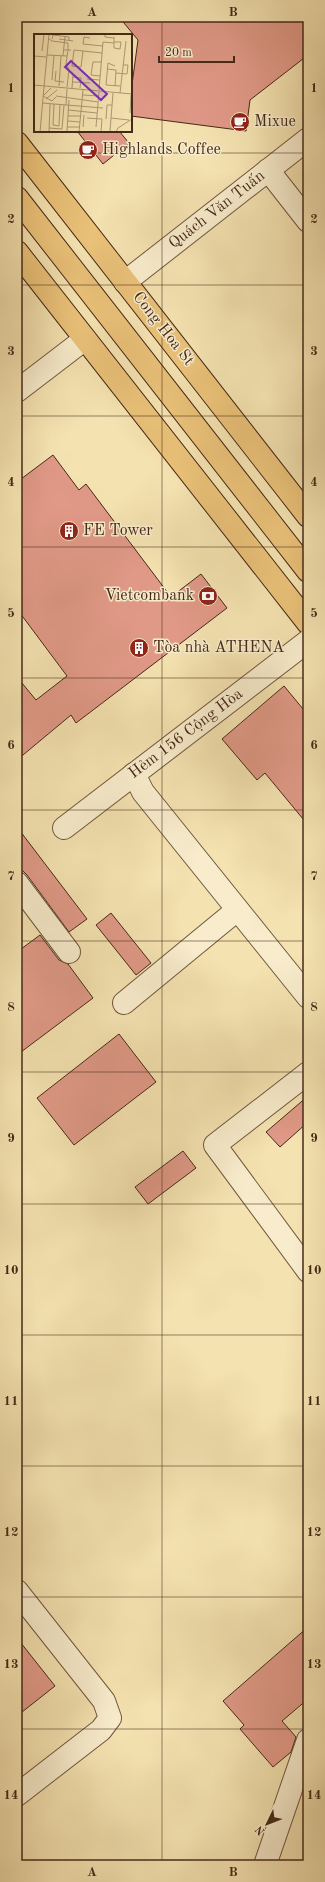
<svg xmlns="http://www.w3.org/2000/svg" width="325" height="1882" font-family="'Old Standard TT',serif">
<style>
.building{fill:#e09987;stroke:#452919}
.lines{fill:none;stroke-linecap:round;stroke-linejoin:round}
.minor-casing{stroke:#71573f;stroke-width:24}
.major-casing{stroke:#452919;stroke-width:24}
.minor{stroke:#f8eccc;stroke-width:22}
.major{stroke:#eac178;stroke-width:22}
.grid{fill:none;stroke:#452919;stroke-width:1;stroke-opacity:0.55}
.labels{text-anchor:middle;dominant-baseline:central;stroke-width:3;stroke-linejoin:round;paint-order:stroke}
.poi-label{font-size:16px;fill:#452919;stroke:#f8eccc;text-anchor:start}
.street-label{font-size:16px;fill:#452919;stroke:#f8eccc}
.inset-road{fill:none;stroke:#ae9874;stroke-width:1}
.view{fill:#7b2cbf;fill-opacity:0.15;stroke:#7b2cbf;stroke-width:2}
.inset-edge{fill:none;stroke:#452919;stroke-width:2}
.neatline{fill:none;stroke:#452919;stroke-width:1.5}
.grid-label{font-size:13px;text-anchor:middle;font-weight:bold;fill:#452919}
</style>
<rect width="100%" height="100%" fill="#f4e2b0"/>
<filter id="stains"><feTurbulence type="fractalNoise" baseFrequency=".005" numOctaves="4"/><feColorMatrix values="0 0 0 0 .2 0 0 0 0 .09 0 0 0 0 .02 0 0 0 .5 -.17"/></filter>
<radialGradient id="worn" r=".72"><stop offset=".6" stop-color="#630" stop-opacity="0"/><stop offset="1" stop-color="#630" stop-opacity=".3"/></radialGradient>
<g class="building">
<path d="M119 17H308V55L250 100 246 131 131 116V92L138 40Z"/>
<path d="M77 131H119L129 143 103 164Z"/>
<path d="M53 455 79 490 86 484 171 597 201 574 227 608 76 723 71 715 17 760V677L36 700 67 676 17 609V482Z"/>
<path d="M284 686 308 715V825L265 773 257 780 222 739Z"/>
<path d="M17 827 87 919 69 932 27 875 17 865Z"/>
<path d="M111 913 151 963 136 975 96 925Z"/>
<path d="M40 935 59 960 68 964 93 998 17 1055V952Z"/>
<path d="M119 1034 156 1082 74 1145 37 1098Z"/>
<path d="M308 1096V1122L280 1147 266 1132Z"/>
<path d="M183 1151 196 1168 148 1204 135 1187Z"/>
<path d="M308 1627V1699L282 1721 296 1737 291 1752 273 1767 240 1729 244 1725 223 1701Z"/>
<path d="M17 1638 55 1686 17 1716Z"/>
</g>
<g class="lines">
<defs>
<g id="minor">
<path d="M268 170 308 221"/>
<path d="M125 282 308 139"/>
<path d="M17 391 85 339"/>
<path d="M134 774 143 792 308 997"/>
<path d="M64 828 308 641"/>
<path d="M17 883 69 952"/>
<path d="M124 1003 237 910"/>
<path d="M308 1073 215 1145 308 1271"/>
<path d="M17 1591 104 1701 110 1718 101 1730 17 1795"/>
<path d="M265 1865 308 1740"/>
</g>
<g id="major">
<path d="M17 143 308 516"/>
<path d="M17 198 308 571"/>
<path d="M17 252 308 623"/>
</g>
</defs>
<use href="#minor" class="minor-casing"/>
<use href="#major" class="major-casing"/>
<use href="#minor" class="minor"/>
<use href="#major" class="major"/>
</g>
<path class="grid" d="M162 17V1865M17 153H308M17 285H308M17 416H308M17 547H308M17 678H308M17 810H308M17 941H308M17 1072H308M17 1204H308M17 1335H308M17 1466H308M17 1597H308M17 1729H308"/>
<defs>
<symbol id="cafe-disc" viewBox="-11 -11 22 22"><circle r="9.5" fill="#8f2418" stroke="#f8eccc"/><path d="M-5.5-4.5H6V0H3Q3 3.5 0 3.5H-2.5Q-5.5 3.5-5.5 0ZM3-3.2v2h1.7v-2ZM-6 4.5H4V6H-6Z" fill="#fff"/></symbol>
<symbol id="building-disc" viewBox="-11 -11 22 22"><circle r="9.5" fill="#8f2418" stroke="#f8eccc"/><path d="M-4-6H4V6H1V3H-1V6H-4ZM-2.5-4.3h1.7v1.8h-1.7ZM.8-4.3h1.7v1.8H.8ZM-2.5-1h1.7V.8h-1.7ZM.8-1h1.7V.8H.8Z" fill="#fff"/></symbol>
<symbol id="bank-disc" viewBox="-11 -11 22 22"><circle r="9.5" fill="#8f2418" stroke="#f8eccc"/><path d="M-6-4H6V4H-6ZM0-2.3a2.3 2.3 0 1 0 0 4.6a2.3 2.3 0 1 0 0-4.6Z" fill="#fff"/></symbol>
</defs>
<g fill-rule="evenodd">
<use href="#cafe-disc" x="229" y="111" width="22" height="22"/>
<use href="#cafe-disc" x="77" y="139" width="22" height="22"/>
<use href="#building-disc" x="58" y="520" width="22" height="22"/>
<use href="#bank-disc" x="197" y="585" width="22" height="22"/>
<use href="#building-disc" x="128" y="637" width="22" height="22"/>
</g>
<g class="labels">
<g class="poi-label">
<text x="254" y="122">Mixue</text>
<text x="102" y="150">Highlands Coffee</text>
<text x="83" y="531">FE Tower</text>
<text x="194" y="596" text-anchor="end">Vietcombank</text>
<text x="153" y="648">Tòa nhà ATHENA</text>
</g>
<g class="street-label">
<text transform="translate(217 210) rotate(-38)">Quách Văn Tuấn</text>
<text transform="translate(163 329) rotate(52)">Cong Hoa St</text>
<text transform="translate(186 734) rotate(-37)">Hẻm 156 Cộng Hòa</text>
</g>
</g>
<g transform="translate(34 34)">
<rect width="98" height="98" fill="#f4e2b0"/>
<path class="inset-road" d="M71 0V3L80 4M56 4 50 3 49 10 69 12M15 5 18 7 34 9V16H29M18 5 19 1 35 3V6M25 5 39 7M80 8H87L86 15 80 14V3M8 17 10 0M49 17 47 33 38 32 40 16 68 19M13 21 33 22M0 22 12 23M29 22 31 2M81 32 74 29 72 51 86 52M73 35 82 36 81 52M22 37 21 47 30 48M82 39 93 40 94 31H89M66 42 57 41 59 28H67M39 43 47 44 46 54M53 45 66 46M18 46 20 21M39 48 56 49M0 51 98 60M25 52 27 22M10 53 15 0M33 53 35 36 32 30 34 16H37M17 54 9 62 18 67 22 63M38 54 39 41M65 56 69 8 80 9M86 59 92 7M49 61 65 62M22 62 64 68M12 65 23 56M8 69 69 74M20 70 19 91 25 92 26 70M32 71 33 55M34 76 63 79M96 79 97 61M34 82H47M53 84 68 85 67 98M77 84 95 86M72 85 73 71H78M34 87 46 88M33 93H46M49 93 50 81M62 93 65 58M15 94 28 95 30 71M33 97 35 66M76 97 79 59M6 98 10 53M15 98 16 70M45 98 49 56M82 98 84 94 98 85"/>
<path class="view" d="M37 27 73 60 67 66 31 33Z"/>
<rect width="98" height="98" class="inset-edge"/>
</g>
<rect width="325" height="1882" fill="none" stroke="#f4e2b0" stroke-width="44"/>
<g transform="translate(267 1824) rotate(227)" stroke="#f8eccc" stroke-width="3" paint-order="stroke">
<path d="M0-3L7 15L0 10L-7 15Z" fill="#452919"/>
<text y="-6" font-size="11" font-weight="bold" text-anchor="middle" fill="#452919">N</text>
</g>
<path d="M159 56v6h75v-6" fill="none" stroke="#452919" stroke-width="2"/>
<text x="165" y="56" font-size="12" fill="#452919" stroke="#f8eccc" stroke-width="3" paint-order="stroke">20 m</text>
<rect x="22" y="22" width="281" height="1838" class="neatline"/>
<g class="grid-label">
<text x="92" y="16">A</text>
<text x="233" y="16">B</text>
<text x="11" y="92">1</text>
<text x="314" y="92">1</text>
<text x="11" y="223">2</text>
<text x="314" y="223">2</text>
<text x="11" y="355">3</text>
<text x="314" y="355">3</text>
<text x="11" y="486">4</text>
<text x="314" y="486">4</text>
<text x="11" y="617">5</text>
<text x="314" y="617">5</text>
<text x="11" y="749">6</text>
<text x="314" y="749">6</text>
<text x="11" y="880">7</text>
<text x="314" y="880">7</text>
<text x="11" y="1011">8</text>
<text x="314" y="1011">8</text>
<text x="11" y="1142">9</text>
<text x="314" y="1142">9</text>
<text x="11" y="1274">10</text>
<text x="314" y="1274">10</text>
<text x="11" y="1405">11</text>
<text x="314" y="1405">11</text>
<text x="11" y="1536">12</text>
<text x="314" y="1536">12</text>
<text x="11" y="1668">13</text>
<text x="314" y="1668">13</text>
<text x="11" y="1799">14</text>
<text x="314" y="1799">14</text>
<text x="92" y="1876">A</text>
<text x="233" y="1876">B</text>
</g>
<rect width="100%" height="100%" filter="url(#stains)"/>
<rect width="100%" height="100%" fill="url(#worn)"/>
</svg>
